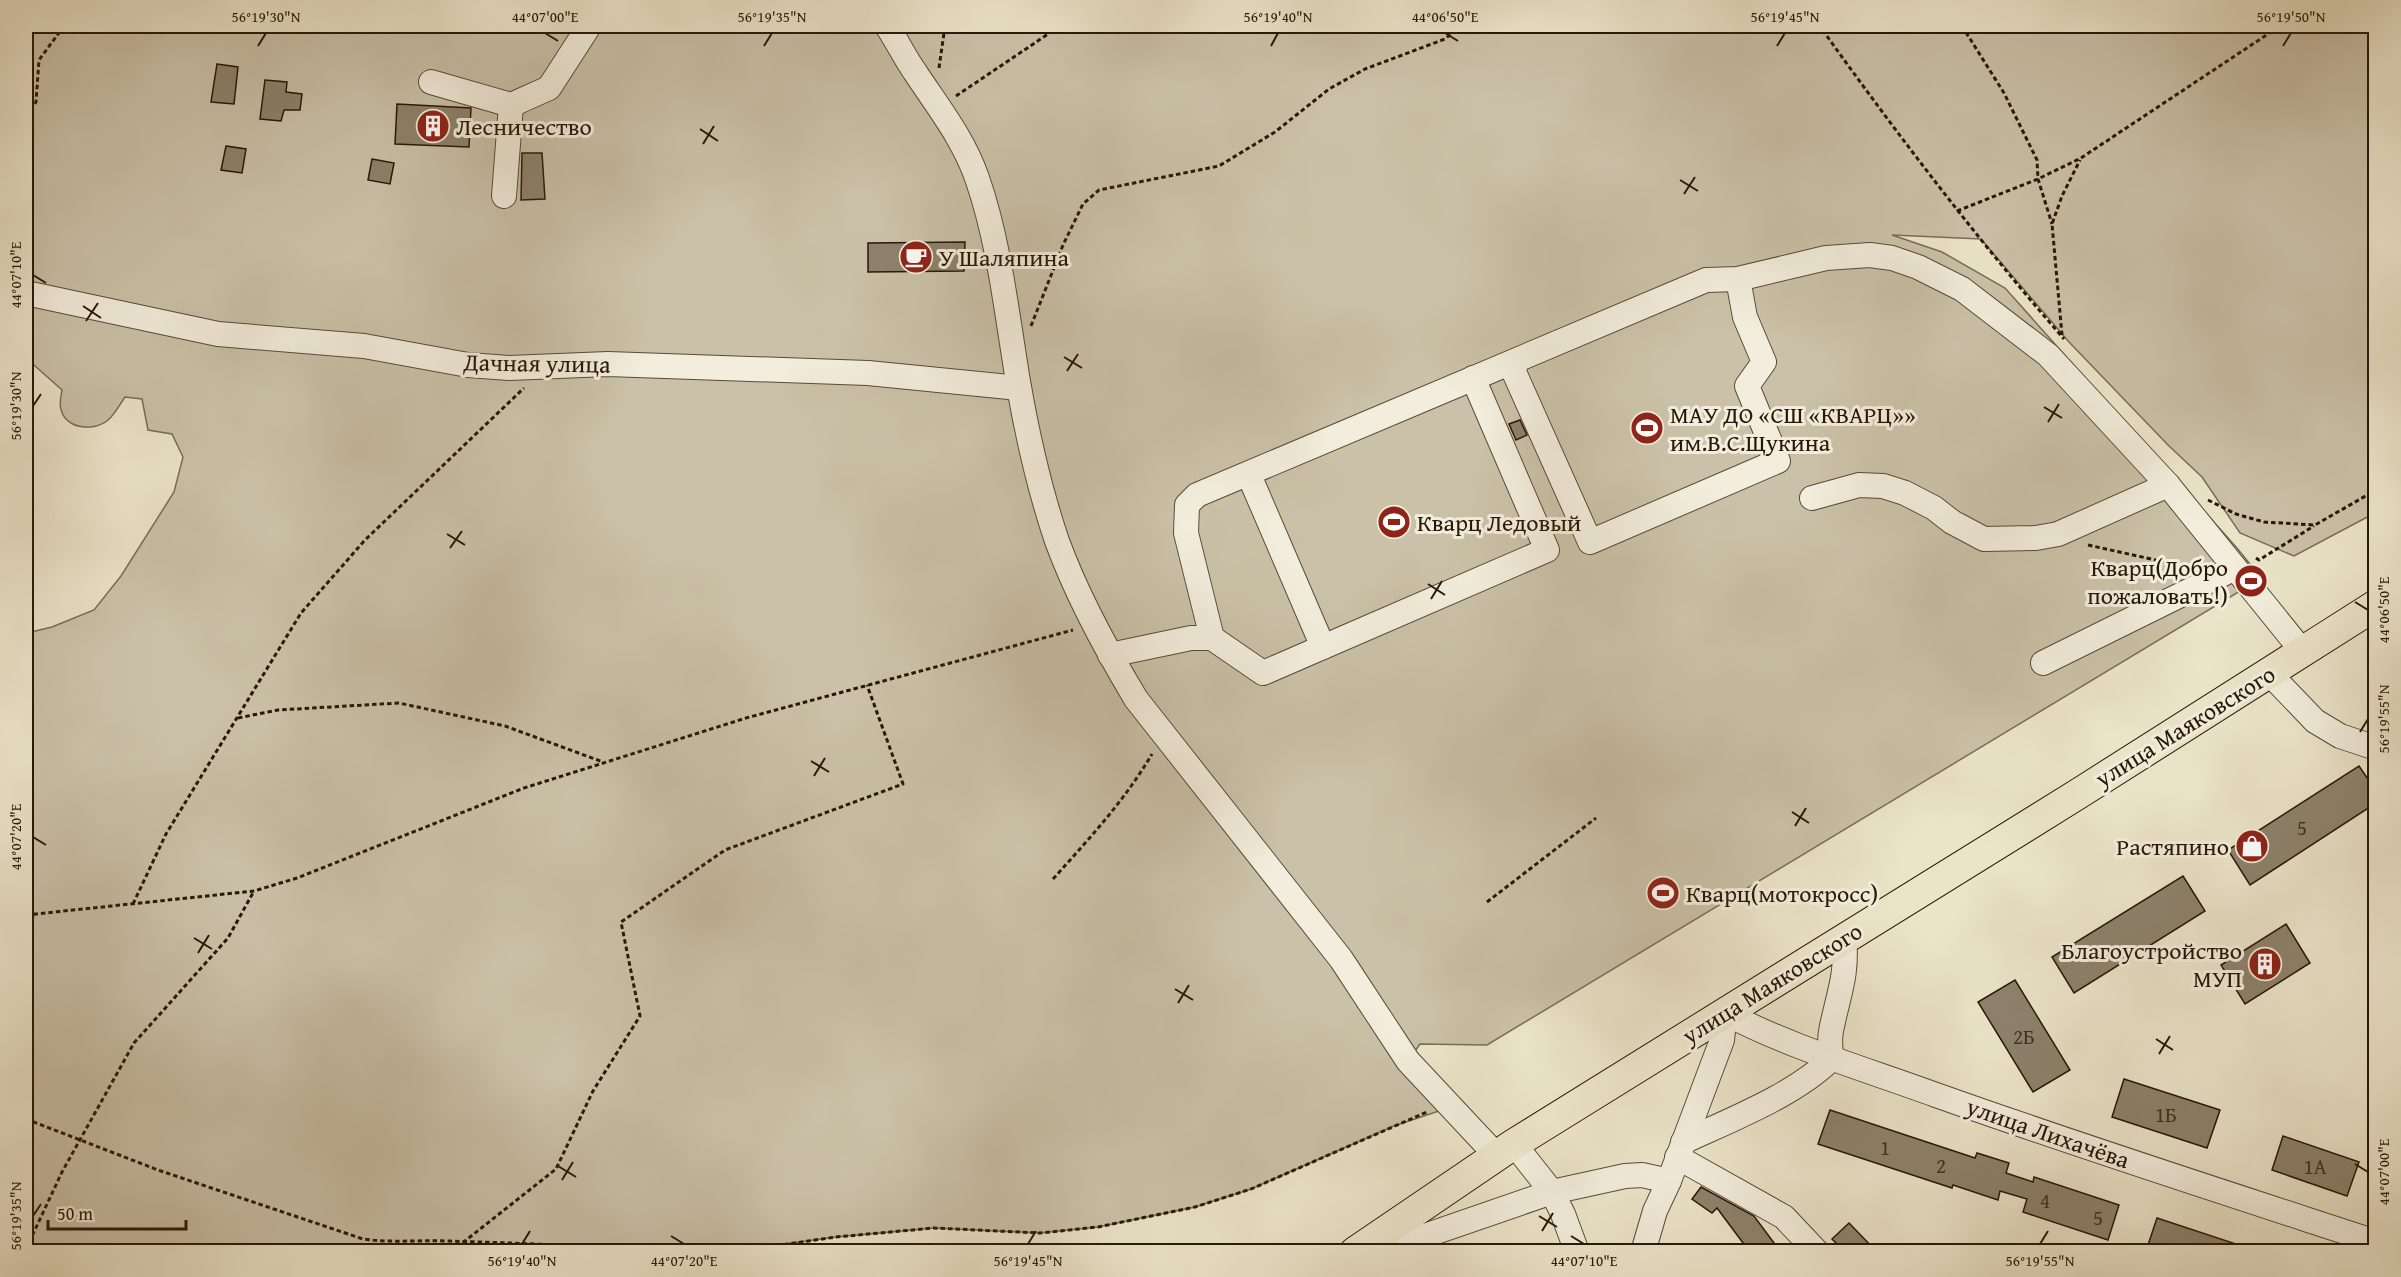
<svg xmlns="http://www.w3.org/2000/svg" width="2401" height="1277" font-family="'Gentium Book Plus',serif">
<style>
.green{fill:#cac1a8;stroke:#796c58;stroke-width:1.5}
.building{fill:#8d826c;stroke:#281707;stroke-width:1.5}
.lines{fill:none;stroke-linecap:round;stroke-linejoin:round}
.minor-casing{stroke:#594a38;stroke-width:26}
.major-casing{stroke:#281707;stroke-width:32}
.path{stroke:#281707;stroke-width:3;stroke-dasharray:4.5 3;stroke-linecap:butt}
.minor{stroke:#f2eddc;stroke-width:24}
.major{stroke:#ebe4c9;stroke-width:30}
.ticks{fill:none;stroke:#281707;stroke-width:2}
.labels{text-anchor:middle;dominant-baseline:central;stroke-width:6;stroke-linejoin:round;paint-order:stroke}
.number-label{font-size:21px;fill:#413220}
.poi-label{font-size:24px;fill:#281707;stroke:#f2eddc;text-anchor:start}
.street-label{font-size:24px;fill:#281707;stroke:#f2eddc}
.neatline{fill:none;stroke:#281707;stroke-width:2}
.ticks-label{font-size:15px;text-anchor:middle;fill:#281707}
</style>
<rect width="100%" height="100%" fill="#ebe4c9"/>
<filter id="stains"><feTurbulence type="fractalNoise" baseFrequency=".00333" numOctaves="4"/><feColorMatrix values="0 0 0 0 .2 0 0 0 0 .09 0 0 0 0 .02 0 0 0 .5 -.17"/></filter>
<radialGradient id="worn" r=".72"><stop offset=".6" stop-color="#630" stop-opacity="0"/><stop offset="1" stop-color="#630" stop-opacity=".3"/></radialGradient>
<path class="green" d="M26 26H2375V513L2294 556 2240 533 2202 477 2168 445 2069 342 1981 239 1892 235 1942 252 2005 288 2237 548 2254 569 2259 567 2267 580 2243 596 2240 591 1487 1045 1420 1044 1408 1061 1451 1107 1394 1126 1251 1189 1195 1207 1098 1227 1040 1233 934 1228 836 1237 732 1251H26V612L31 632 52 627 94 610 121 576 174 492 183 457 172 434 148 430 142 399 125 397C120 404 115 414 108 420 94 432 65 429 61 409 59 404 61 396 62 390L26 358Z"/>
<g class="building">
<path d="M217 64 238 67 234 104 211 102Z"/>
<path d="M265 80 287 82 286 92 302 94 300 110H284L281 121 260 119Z"/>
<path d="M397 104 471 108 469 147 395 144Z"/>
<path d="M226 146 246 149 242 173 221 170Z"/>
<path d="M522 153H542L545 199 521 200Z"/>
<path d="M372 159 394 163 390 184 368 180Z"/>
<path d="M965 242 964 271 868 272V243Z"/>
<path d="M1520 420 1527 435 1516 440 1509 424Z"/>
<path d="M2359 766 2376 791V803L2250 885 2228 850Z"/>
<path d="M2183 876 2205 911 2074 993 2052 957Z"/>
<path d="M2286 924 2310 963 2245 1004 2221 965Z"/>
<path d="M2015 980 2070 1070 2033 1092 1978 1002Z"/>
<path d="M2124 1079 2220 1110 2207 1148 2112 1117Z"/>
<path d="M1830 1110 1975 1158 1977 1153 2009 1163 2006 1173 2033 1182 2034 1177 2119 1205 2108 1240 2023 1212 2027 1199 2000 1191 1998 1200 1953 1185 1952 1188 1818 1144Z"/>
<path d="M2283 1136 2359 1162 2347 1196 2272 1170Z"/>
<path d="M1701 1187 1754 1216 1780 1251H1749L1717 1208 1712 1213 1692 1199Z"/>
<path d="M2157 1218 2251 1249V1251H2146Z"/>
<path d="M1849 1223 1876 1251H1844L1832 1239Z"/>
</g>
<g class="lines">
<defs>
<g id="minor">
<path d="M887 26C897 41 905 58 915 72 938 107 963 138 977 178 1000 244 1007 317 1019 387 1028 438 1040 491 1057 541 1077 596 1106 649 1136 699L1341 959 1408 1061 1496 1155"/>
<path d="M431 82 511 105 549 88 589 26"/>
<path d="M504 196 511 105"/>
<path d="M26 293 218 334 364 346 468 365 509 368 608 364 868 373 1019 388"/>
<path d="M1516 362 1514 372 1590 542 1778 461 1747 386 1764 362 1745 317 1738 279"/>
<path d="M1249 475 1323 647"/>
<path d="M1812 498 1859 485 1883 486 1905 493 1934 508 1952 522 1984 539 2036 538 2058 534 2168 485"/>
<path d="M1212 638 1186 533 1187 505 1197 495 1706 280 1738 279 1826 258 1870 255 1892 258 1918 267 1962 289 2048 355 2168 485 2303 652"/>
<path d="M1110 655 1191 638H1212L1263 673 1547 550 1473 378"/>
<path d="M2043 663 2235 568"/>
<path d="M2269 673 2315 721 2340 736 2376 748"/>
<path d="M1683 1142C1730 1120 1795 1095 1831 1059 1831 1050 1829 1040 1831 1031 1838 995 1848 975 1844 938"/>
<path d="M1514 1144 1552 1192 1563 1214 1577 1252"/>
<path d="M1677 1157 1784 1217 1817 1252"/>
<path d="M1378 1252 1552 1192 1625 1176 1642 1175 1669 1181"/>
<path d="M1643 1252 1655 1211 1669 1181 1722 1040 1725 1013C1792 1048 1865 1069 1936 1095 2082 1147 2229 1194 2376 1242"/>
</g>
<path id="major" d="M1355 1252 1514 1144 2078 794 2376 605"/>
</defs>
<use href="#minor" class="minor-casing"/>
<use href="#major" class="major-casing"/>
<g class="path">
<path d="M1816 26 1824 32C1900 138 1978 240 2064 339"/>
<path d="M1962 26 2004 93 2037 160 2038 179 2052 224"/>
<path d="M1824 32 1825 26"/>
<path d="M939 68 945 26"/>
<path d="M956 96 1060 26"/>
<path d="M26 116 36 102 39 60 64 26"/>
<path d="M1957 211 2038 179 2081 158 2280 26"/>
<path d="M1031 326 1063 245 1083 204 1099 190 1219 166 1275 132 1329 89 1365 69 1445 39 1461 26"/>
<path d="M2062 335 2052 224 2062 196 2080 160"/>
<path d="M2208 500 2236 514 2264 522 2315 525 2376 490"/>
<path d="M2088 545 2187 567"/>
<path d="M2256 558 2259 560 2314 526"/>
<path d="M238 718 278 710 399 703 505 726 603 762"/>
<path d="M1053 879C1089 839 1125 800 1152 754"/>
<path d="M1487 902 1596 818"/>
<path d="M133 904 166 834 301 613 365 540 524 388"/>
<path d="M26 915 254 891 297 878 524 788 746 718 1073 630"/>
<path d="M26 920 34 915"/>
<path d="M26 1119 158 1170 363 1239C391 1243 418 1240 446 1241 514 1243 582 1245 650 1252"/>
<path d="M26 1249 62 1172 134 1043 228 938 254 891"/>
<path d="M451 1252 556 1169 593 1091 640 1016 621 922 725 850 903 784 867 685"/>
<path d="M732 1252 836 1237 934 1228 1040 1233 1098 1227 1195 1207 1251 1189 1427 1112"/>
</g>
<use href="#minor" class="minor"/>
<use href="#major" class="major"/>
</g>
<path class="ticks" d="M545 33 558 41M1445 33 1458 41M258 46 266 33M764 46 772 33M1271 46 1278 33M1777 46 1785 33M2283 46 2291 33M700 129 718 141M703 144 714 126M1680 180 1698 191M1684 194 1695 177M33 275 46 283M83 306 101 318M86 321 98 303M1064 357 1082 368M1067 371 1078 354M33 406 41 394M2044 407 2062 418M2048 422 2059 404M447 534 465 545M450 548 462 531M1428 584 1445 595M1431 599 1442 581M2355 602 2368 610M2360 732 2368 719M811 761 829 772M814 776 825 758M1792 812 1809 823M1795 826 1806 808M33 837 46 845M194 938 212 949M198 953 209 935M1175 989 1193 1000M1178 1003 1189 985M2156 1039 2173 1050M2159 1054 2170 1036M2355 1164 2368 1172M558 1166 576 1177M562 1180 573 1162M33 1216 41 1204M1539 1216 1557 1227M1542 1231 1553 1213M671 1236 684 1244M1571 1236 1584 1244M522 1244 530 1231M1028 1244 1036 1231M2040 1244 2048 1231"/>
<defs>
<symbol id="building-disc" viewBox="-11 -11 22 22"><circle r="9.5" fill="#8f2418" stroke="#f2eddc"/><path d="M-4-6H4V6H1V3H-1V6H-4ZM-2.5-4.3h1.7v1.8h-1.7ZM.8-4.3h1.7v1.8H.8ZM-2.5-1h1.7V.8h-1.7ZM.8-1h1.7V.8H.8Z" fill="#fff"/></symbol>
<symbol id="cafe-disc" viewBox="-11 -11 22 22"><circle r="9.5" fill="#8f2418" stroke="#f2eddc"/><path d="M-5.5-4.5H6V0H3Q3 3.5 0 3.5H-2.5Q-5.5 3.5-5.5 0ZM3-3.2v2h1.7v-2ZM-6 4.5H4V6H-6Z" fill="#fff"/></symbol>
<symbol id="stadium-disc" viewBox="-11 -11 22 22"><circle r="9.5" fill="#8f2418" stroke="#f2eddc"/><path d="M0-5a6.5 5 0 1 0 0 10a6.5 5 0 1 0 0-10ZM-3.5-1.8h7v3.6h-7Z" fill="#fff"/></symbol>
<symbol id="shop-disc" viewBox="-11 -11 22 22"><circle r="9.5" fill="#8f2418" stroke="#f2eddc"/><path d="M-5-2.5h2.3a2.7 3.5 0 0 1 5.4 0H5L5.5 6h-11ZM-1.5-2.5h3a1.5 2.3 0 0 0-3 0Z" fill="#fff"/></symbol>
</defs>
<g fill-rule="evenodd">
<use href="#building-disc" x="414" y="107" width="38" height="38"/>
<use href="#cafe-disc" x="897" y="238" width="38" height="38"/>
<use href="#stadium-disc" x="1628" y="409" width="38" height="38"/>
<use href="#stadium-disc" x="1375" y="503" width="38" height="38"/>
<use href="#stadium-disc" x="2232" y="562" width="38" height="38"/>
<use href="#shop-disc" x="2233" y="827" width="38" height="38"/>
<use href="#stadium-disc" x="1644" y="874" width="38" height="38"/>
<use href="#building-disc" x="2246" y="945" width="38" height="38"/>
</g>
<g class="labels">
<g class="number-label">
<text x="2302" y="827">5</text>
<text x="2024" y="1036">2Б</text>
<text x="2166" y="1114">1Б</text>
<text x="1885" y="1147">1</text>
<text x="1941" y="1165">2</text>
<text x="2315" y="1166">1А</text>
<text x="2045" y="1200">4</text>
<text x="2098" y="1217">5</text>
</g>
<g class="poi-label">
<text x="456" y="126">Лесничество</text>
<text x="939" y="257">У Шаляпина</text>
<text x="1670" y="414">МАУ ДО «СШ «КВАРЦ»»<tspan x="1670" dy="28">им.В.С.Щукина</tspan></text>
<text x="1417" y="522">Кварц Ледовый</text>
<text x="2228" y="567" text-anchor="end">Кварц(Добро<tspan x="2228" dy="28">пожаловать!)</tspan></text>
<text x="2229" y="846" text-anchor="end">Растяпино</text>
<text x="1686" y="893">Кварц(мотокросс)</text>
<text x="2242" y="950" text-anchor="end">Благоустройство<tspan x="2242" dy="28">МУП</tspan></text>
</g>
<g class="street-label">
<text transform="translate(537 363) rotate(1)">Дачная улица</text>
<text transform="translate(2185 726) rotate(-32)">улица Маяковского</text>
<text transform="translate(1772 983) rotate(-32)">улица Маяковского</text>
<text transform="translate(2048 1133) rotate(19)">улица Лихачёва</text>
</g>
</g>
<rect width="2401" height="1277" fill="none" stroke="#ebe4c9" stroke-width="66"/>
<path d="M48 1220v9h138v-9" fill="none" stroke="#281707" stroke-width="3"/>
<text x="57" y="1220" font-size="18" fill="#281707" stroke="#f2eddc" stroke-width="4.5" paint-order="stroke">50 m</text>
<rect x="33" y="33" width="2335" height="1211" class="neatline"/>
<g class="ticks-label">
<text x="266" y="22">56°19'30"N</text>
<text x="545" y="22">44°07'00"E</text>
<text x="772" y="22">56°19'35"N</text>
<text x="1278" y="22">56°19'40"N</text>
<text x="1445" y="22">44°06'50"E</text>
<text x="1785" y="22">56°19'45"N</text>
<text x="2291" y="22">56°19'50"N</text>
<text transform="translate(16 275) rotate(-90)" y="5">44°07'10"E</text>
<text transform="translate(16 406) rotate(-90)" y="5">56°19'30"N</text>
<text transform="translate(2384 610) rotate(-90)" y="5">44°06'50"E</text>
<text transform="translate(2384 719) rotate(-90)" y="5">56°19'55"N</text>
<text transform="translate(16 837) rotate(-90)" y="5">44°07'20"E</text>
<text transform="translate(2384 1172) rotate(-90)" y="5">44°07'00"E</text>
<text transform="translate(16 1216) rotate(-90)" y="5">56°19'35"N</text>
<text x="522" y="1266">56°19'40"N</text>
<text x="684" y="1266">44°07'20"E</text>
<text x="1028" y="1266">56°19'45"N</text>
<text x="1584" y="1266">44°07'10"E</text>
<text x="2040" y="1266">56°19'55"N</text>
</g>
<rect width="100%" height="100%" filter="url(#stains)"/>
<rect width="100%" height="100%" fill="url(#worn)"/>
</svg>
